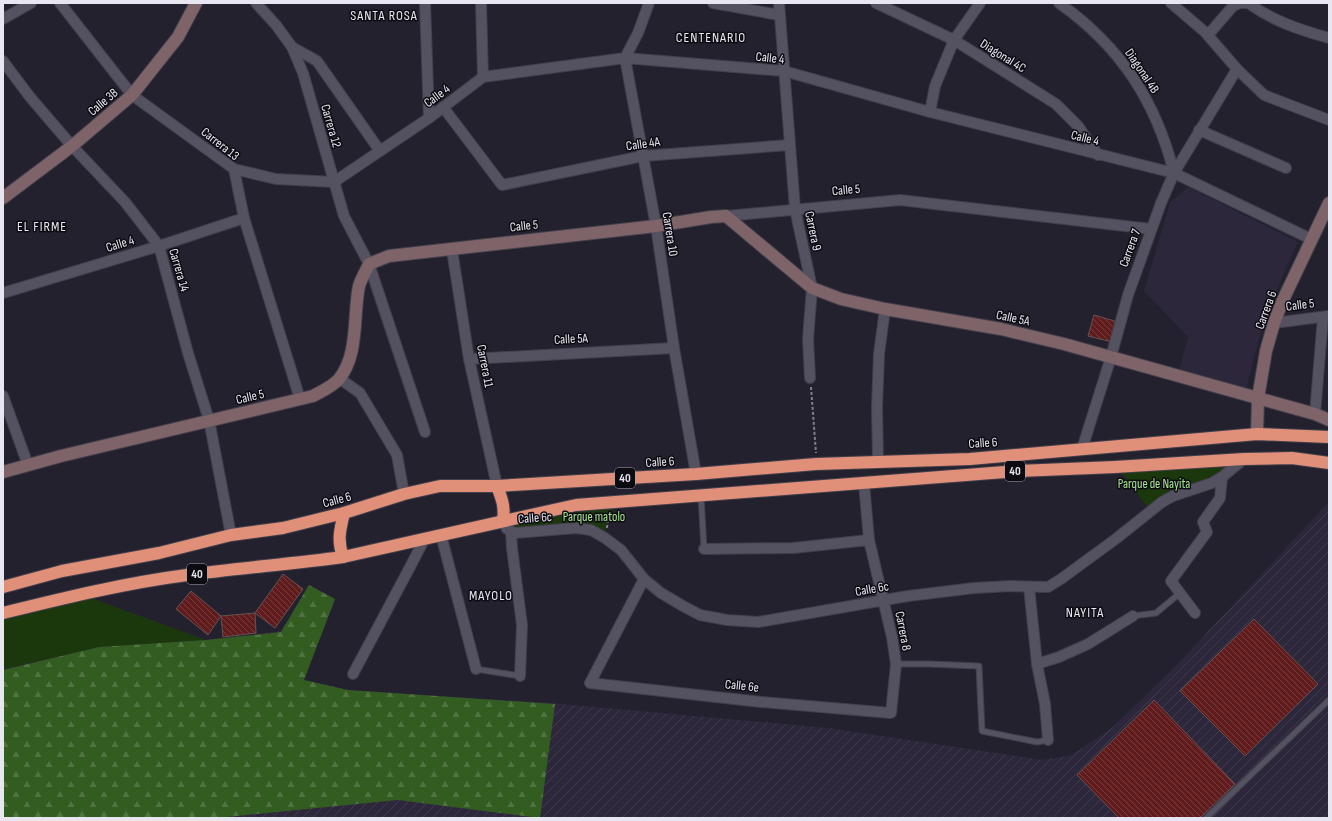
<svg xmlns="http://www.w3.org/2000/svg" width="1332" height="821" font-family="'Sofia Sans Condensed',sans-serif">
<style>
.built{fill:#2c273b}
.industrial{fill:url(#industrial-furrows)}
.green{fill:#1a380c}
.forest{fill:url(#forest-firs)}
.building{fill:url(#building-back-hatch);stroke:#665251}
.lines{fill:none;stroke-linecap:round;stroke-linejoin:round}
.lane-casing{stroke:#423f4b;stroke-width:7}
.street-casing{stroke:#423f4b;stroke-width:12}
.secondary-casing{stroke:#423f4b;stroke-width:14}
.highway-casing{stroke:#423f4b;stroke-width:14}
.path{stroke:#817f8b;stroke-width:2;stroke-dasharray:3 2;stroke-linecap:butt}
.lane{stroke:#545161;stroke-width:5}
.street{stroke:#545161;stroke-width:10}
.secondary{stroke:#7e6468;stroke-width:12}
.highway{stroke:#e08f78;stroke-width:12}
.labels{text-anchor:middle;dominant-baseline:central;stroke-width:3;stroke-linejoin:round;paint-order:stroke}
.shield{fill:#0d0b12;stroke:#a6a4ad;stroke-width:1}
.shield-label{font-size:12px;font-weight:bold;fill:#e8e6f0}
.street-label{font-size:13px;fill:#e8e6f0;stroke:#0d0b12}
.park-label{font-size:13px;fill:#a8e590;stroke:#0d0b12}
.neighbourhood-label{font-size:14px;letter-spacing:1px;fill:#e8e6f0;stroke:#0d0b12}
</style>
<defs>
<pattern id="industrial-furrows" width="10" height="10" patternUnits="userSpaceOnUse"><rect width="10" height="10" fill="#2c273b"/><path d="M-1 1l2-2M0 10L10 0M9 11l2-2" fill="none" stroke="#403c4e"/></pattern>
<pattern id="forest-firs" width="22" height="20" patternUnits="userSpaceOnUse"><rect width="22" height="20" fill="#335c21"/><path d="M5 1l3.5 6h-7zM16 11l3.5 6h-7z" fill="#517342"/></pattern>
<pattern id="building-back-hatch" width="6" height="6" patternUnits="userSpaceOnUse"><rect width="6" height="6" fill="#601b1d"/><path d="M-1 5l2 2M0 0l6 6M5-1l2 2" fill="none" stroke="#773c3e"/></pattern>
</defs>
<rect width="100%" height="100%" fill="#24212f"/>
<path class="built" d="M1188 187 1298 242 1264 319 1246 389 1179 371 1188 337 1144 291 1170 203Z"/>
<path class="industrial" d="M1329 502V818H3V613L87 593 96 600 206 640 281 631 309 585 335 599 304 680 348 690 550 703 828 728 1043 760 1072 755 1113 727 1176 666Z"/>
<g class="green">
<path d="M1244 459 1222 477 1150 511 1125 477 1115 467Z"/>
<path d="M576 505 614 508 608 514 605 538 591 530 522 533 503 521Z"/>
<path d="M87 593 96 600 206 640 99 647 3 669V613Z"/>
</g>
<path class="forest" d="M309 585 335 599 304 680 348 690 555 704 540 818 398 800 217 818H5L3 817V670L99 647 206 640 281 632Z"/>
<g class="building">
<path d="M1094 315 1118 322 1112 342 1088 336Z"/>
<path d="M283 574 303 589 275 628 255 613Z"/>
<path d="M191 591 221 616 208 635 176 609Z"/>
<path d="M255 613 256 633 223 637 221 616Z"/>
<path d="M1254 619 1318 684 1245 756 1180 691Z"/>
<path d="M1154 700 1235 784 1200 818H1119L1077 775Z"/>
</g>
<g class="lines">
<defs>
<g id="lane">
<path d="M701 496 704 549"/>
<path d="M1133 616 1156 613 1180 593"/>
<path d="M896 664H928L979 666 982 731 1037 742 1048 740"/>
<path d="M476 669 520 676"/>
<path d="M1206 818 1329 700"/>
</g>
<g id="street">
<path d="M60 3 132 95 234 169 244 218 300 399"/>
<path d="M256 3 276 25 292 47 303 73 344 216 369 264 425 432"/>
<path d="M425 3 429 118"/>
<path d="M481 3 483 77"/>
<path d="M649 3 638 33 625 58 656 226 674 348 696 474"/>
<path d="M713 3 779 15"/>
<path d="M779 3 795 209 812 288 808 339 810 378"/>
<path d="M876 3 954 40 1056 104 1078 126 1098 155"/>
<path d="M1059 3C1120 46 1156 101 1174 173"/>
<path d="M1171 3 1205 32 1237 69 1264 95 1329 120"/>
<path d="M1248 3C1273 21 1300 30 1329 38"/>
<path d="M3 19 31 3"/>
<path d="M1208 35 1233 6 1240 3H1247"/>
<path d="M292 47 317 61 380 151"/>
<path d="M3 61 30 97 72 146 125 202 159 246 188 353 209 420 231 535"/>
<path d="M443 107 502 185 643 156 790 145"/>
<path d="M930 112 935 86 954 40 980 3"/>
<path d="M1199 130 1286 168"/>
<path d="M234 169 276 179 334 182 429 118 483 77 625 58 784 71 930 112 1174 173 1311 239"/>
<path d="M726 216 900 200 1151 229"/>
<path d="M452 250 469 359 497 486"/>
<path d="M3 293 159 246 244 218"/>
<path d="M1274 323 1328 316"/>
<path d="M469 359 674 348"/>
<path d="M339 378 360 393 397 455 404 494"/>
<path d="M3 396 28 465"/>
<path d="M1315 414 1323 317"/>
<path d="M1082 449 1111 357 1128 295 1161 203 1174 173 1237 69"/>
<path d="M878 461 877 407 879 354 885 309"/>
<path d="M503 521 507 529 515 533 576 528 591 530 605 538 621 550 644 579 661 593 683 606 700 615 727 620 758 622 908 596 974 588 1010 586 1048 587 1061 579 1117 538 1162 502 1173 496 1212 483 1222 477 1244 459"/>
<path d="M511 532 512 548 522 625 520 676"/>
<path d="M441 535 476 669"/>
<path d="M704 549 793 548 869 540"/>
<path d="M644 579 590 683 761 702 891 713 896 664 892 637 869 540 864 483"/>
<path d="M1029 587 1037 664 1045 704 1048 740"/>
<path d="M1195 613 1171 581 1207 532 1203 522 1220 498 1222 477"/>
<path d="M1037 664 1059 657 1088 644 1133 616"/>
<path d="M353 674 410 567 425 538"/>
</g>
<g id="secondary">
<path d="M3 198 72 146 132 95 178 37 196 3"/>
<path d="M1257 434 1258 398 1266 351 1274 323 1283 300 1329 203"/>
<path d="M3 472 61 456 313 396C322 391 332 387 339 379 359 355 353 315 359 286 361 279 366 271 369 264L389 256 656 226 711 217 726 216 812 288 841 299 885 309 1001 329 1064 344 1315 414 1329 420"/>
</g>
<g id="highway">
<path d="M497 486C502 499 505 507 503 521"/>
<path d="M343 557C337 540 340 530 344 513"/>
<path d="M3 587 62 571 159 553 231 535 283 528 344 513 404 494 440 486H497L696 474 816 464 970 459 1257 434 1329 437"/>
<path d="M3 613C64 598 125 583 187 575 239 568 291 564 343 557L576 505 1018 471 1115 467 1244 459 1292 458 1329 463"/>
</g>
</defs>
<use href="#lane" class="lane-casing"/>
<use href="#street" class="street-casing"/>
<use href="#secondary" class="secondary-casing"/>
<use href="#highway" class="highway-casing"/>
<g class="path">
<path d="M811 387 816 453"/>
<path d="M607 528 608 514"/>
</g>
<use href="#lane" class="lane"/>
<use href="#street" class="street"/>
<use href="#secondary" class="secondary"/>
<use href="#highway" class="highway"/>
</g>
<g class="labels">
<g class="shield">
<rect x="1005" y="461" width="20" height="20" rx="3"/>
<rect x="615" y="468" width="20" height="20" rx="3"/>
<rect x="187" y="564" width="20" height="20" rx="3"/>
</g>
<g class="shield-label">
<text x="1015" y="471">40</text>
<text x="625" y="478">40</text>
<text x="197" y="574">40</text>
</g>
<g class="street-label">
<text transform="translate(1003 56) rotate(32)">Diagonal 4C</text>
<text transform="translate(770 58) rotate(6)">Calle 4</text>
<text transform="translate(1142 71) rotate(56)">Diagonal 4B</text>
<text transform="translate(437 96) rotate(-37)">Calle 4</text>
<text transform="translate(103 102) rotate(-40)">Calle 3B</text>
<text transform="translate(331 126) rotate(74)">Carrera 12</text>
<text transform="translate(1085 138) rotate(14)">Calle 4</text>
<text transform="translate(220 144) rotate(38)">Carrera 13</text>
<text transform="translate(643 144) rotate(-8)">Calle 4A</text>
<text transform="translate(846 190) rotate(-5)">Calle 5</text>
<text transform="translate(524 226) rotate(-6)">Calle 5</text>
<text transform="translate(813 231) rotate(78)">Carrera 9</text>
<text transform="translate(670 234) rotate(81)">Carrera 10</text>
<text transform="translate(120 244) rotate(-17)">Calle 4</text>
<text transform="translate(1130 248) rotate(-70)">Carrera 7</text>
<text transform="translate(179 270) rotate(74)">Carrera 14</text>
<text transform="translate(1300 305) rotate(-7)">Calle 5</text>
<text transform="translate(1266 310) rotate(-70)">Carrera 6</text>
<text transform="translate(1013 318) rotate(12)">Calle 5A</text>
<text transform="translate(571 339) rotate(-3)">Calle 5A</text>
<text transform="translate(485 366) rotate(79)">Carrera 11</text>
<text transform="translate(250 397) rotate(-13)">Calle 5</text>
<text transform="translate(983 443) rotate(-4)">Calle 6</text>
<text transform="translate(660 462) rotate(-4)">Calle 6</text>
<text transform="translate(337 500) rotate(-15)">Calle 6</text>
<text transform="translate(535 518) rotate(-4)">Calle 6c</text>
<text transform="translate(872 589) rotate(-10)">Calle 6c</text>
<text transform="translate(903 631) rotate(79)">Carrera 8</text>
<text transform="translate(742 686) rotate(6)">Calle 6e</text>
</g>
<g class="park-label">
<text x="1154" y="484">Parque de Nayita</text>
<text x="594" y="517">Parque matolo</text>
</g>
<g class="neighbourhood-label">
<text x="384" y="15">SANTA ROSA</text>
<text x="711" y="37">CENTENARIO</text>
<text x="42" y="226">EL FIRME</text>
<text x="491" y="595">MAYOLO</text>
<text x="1085" y="612">NAYITA</text>
</g>
</g>
<rect width="1332" height="821" fill="none" stroke="#e8e6f0" stroke-width="8"/>
</svg>
